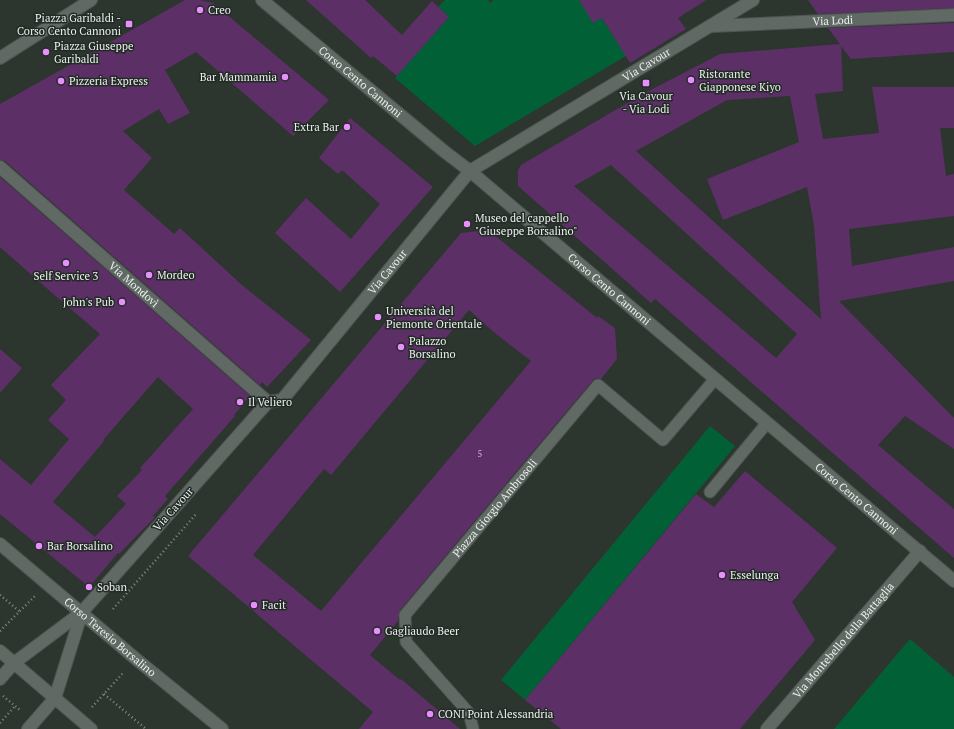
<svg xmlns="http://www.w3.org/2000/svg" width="954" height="729" font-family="'PT Serif',serif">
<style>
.green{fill:#026037}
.building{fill:#5c2f66;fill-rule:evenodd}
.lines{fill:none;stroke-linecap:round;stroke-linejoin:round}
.service-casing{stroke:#4d534f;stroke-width:13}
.pedestrian-casing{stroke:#4d534f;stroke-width:14}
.minor-casing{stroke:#4d534f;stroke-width:14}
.tertiary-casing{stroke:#4d534f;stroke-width:14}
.secondary-casing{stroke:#4d534f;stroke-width:14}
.path{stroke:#858c87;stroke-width:2.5;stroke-dasharray:1 3;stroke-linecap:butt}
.service{stroke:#606963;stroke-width:11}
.pedestrian{stroke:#606963;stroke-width:12}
.minor{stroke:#606963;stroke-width:12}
.tertiary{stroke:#606963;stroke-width:12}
.secondary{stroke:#606963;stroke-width:12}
.poi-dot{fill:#e98efe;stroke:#232b26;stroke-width:1.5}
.labels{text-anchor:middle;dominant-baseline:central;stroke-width:3;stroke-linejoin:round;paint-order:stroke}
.number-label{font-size:9px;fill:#c7c0cb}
.poi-label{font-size:11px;fill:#ebf1ed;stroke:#232b26;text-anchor:start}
.street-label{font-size:11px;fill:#ebf1ed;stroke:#232b26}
</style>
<rect width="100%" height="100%" fill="#2d352f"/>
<g class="green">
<path d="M445 0H488L490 3 494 0H579L602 18 626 56 475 146 395 78 449 17 438 7Z"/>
<path d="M710 426 735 446 525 700 501 680Z"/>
<path d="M910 639 954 677V729H834Z"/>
</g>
<g class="building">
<path d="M185 0H200L213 3 329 100 293 136 196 52 165 70 190 113 168 124 159 109 123 131 152 158 124 190 174 234 180 228 243 286 311 340 267 387 262 382 260 385 5 161 0 160V104Z"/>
<path d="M306 0H365L402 35 432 1 449 17 397 76 373 56 371 58Z"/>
<path d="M579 0H706L678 18 686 29 630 63 602 18 593 23Z"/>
<path d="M808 0H954V8L818 14Z"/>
<path d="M954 23V52L851 59 841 46 843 91 815 94 823 139 879 133 872 87H954V128H940L946 176 954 174V216L849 229 852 266 954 247V281L839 301 954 418V449L905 416 878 445 954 509V558L655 299 651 303 518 186V170L521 165 643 94 720 54 840 44 828 28ZM790 96 799 142 707 179 723 220 807 187 814 225 821 319 636 151 727 100ZM611 165 797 334 776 358 574 186Z"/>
<path d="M350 118 433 187 340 292 275 233 306 198 351 239 380 204 342 170 338 174 319 158Z"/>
<path d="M0 177 250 396 234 415 235 416 165 496 168 499 153 516 155 517 119 554 118 553 89 587 0 514V459L31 485 69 439 48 420 66 400 51 385 100 334 51 292 0 247ZM158 377 193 409 140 468 142 470 117 496 126 504 95 537 53 502 104 441 103 440Z"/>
<path d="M488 230 597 318 598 316 615 328 617 359 601 379 596 378 593 380 400 610 398 621 370 655 400 680 401 679 460 729H359L373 712 188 556 461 233ZM469 310 496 334 531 361 321 611 253 555 324 469 331 475Z"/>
<path d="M0 349 22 368 0 393Z"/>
<path d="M745 471 837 548 792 602 815 640 740 729H561L525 700 696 494 714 507Z"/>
</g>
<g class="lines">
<defs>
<g id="service">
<path d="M710 492 767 423"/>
<path id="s1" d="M473 729 469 713 406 642 405 615 598 385 663 440 715 379"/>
</g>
<g id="pedestrian">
<path id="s2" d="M268 402 282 400 470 171"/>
</g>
<g id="minor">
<path id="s3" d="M712 26 954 15"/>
<path id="s4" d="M0 167 268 402 82 612"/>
<path id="s5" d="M470 171 753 0"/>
<path id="s6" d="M767 729 920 551"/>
</g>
<g id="tertiary">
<path id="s7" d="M262 0 445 152 470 171 504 200 954 581"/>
<path d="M0 58 91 0"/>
<path d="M0 679 14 663"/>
<path d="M28 729 55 698"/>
</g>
<g id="secondary">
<path id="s8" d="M0 544 136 659 222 729"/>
<path d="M0 651 91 729"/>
<path d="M14 663 82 612"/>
<path d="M55 698 82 612"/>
</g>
</defs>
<use href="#service" class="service-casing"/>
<use href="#pedestrian" class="pedestrian-casing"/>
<use href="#minor" class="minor-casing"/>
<use href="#tertiary" class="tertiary-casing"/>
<use href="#secondary" class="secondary-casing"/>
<g class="path">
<path d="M0 595 19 611"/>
<path d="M113 609 197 513"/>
<path d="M0 631 35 596"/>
<path d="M104 694 146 729"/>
<path d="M3 696 21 711"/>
<path d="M92 707 124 672"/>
<path d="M0 723 15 706"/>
</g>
<use href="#service" class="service"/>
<use href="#pedestrian" class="pedestrian"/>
<use href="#minor" class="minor"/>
<use href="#tertiary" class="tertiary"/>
<use href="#secondary" class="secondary"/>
</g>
<g class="poi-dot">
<circle cx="200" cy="10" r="4"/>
<rect x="125" y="20" width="8" height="8" rx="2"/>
<circle cx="46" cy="52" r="4"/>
<circle cx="285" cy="77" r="4"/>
<circle cx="691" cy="80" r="4"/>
<circle cx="61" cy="81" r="4"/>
<rect x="642" y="79" width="8" height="8" rx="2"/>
<circle cx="347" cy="127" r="4"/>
<circle cx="467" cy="224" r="4"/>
<circle cx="66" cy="263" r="4"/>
<circle cx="149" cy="275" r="4"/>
<circle cx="122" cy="302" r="4"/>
<circle cx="378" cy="317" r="4"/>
<circle cx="401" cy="347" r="4"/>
<circle cx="240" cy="402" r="4"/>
<circle cx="39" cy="546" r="4"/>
<circle cx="722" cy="575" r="4"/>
<circle cx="89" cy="587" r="4"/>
<circle cx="254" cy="605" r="4"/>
<circle cx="377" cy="631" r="4"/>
<circle cx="430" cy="714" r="4"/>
</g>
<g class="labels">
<g class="number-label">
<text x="480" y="454">5</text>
</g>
<g class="poi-label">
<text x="208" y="10">Creo</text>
<text x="121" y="18" text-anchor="end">Piazza Garibaldi -<tspan x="121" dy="13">Corso Cento Cannoni</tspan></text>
<text x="54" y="46">Piazza Giuseppe<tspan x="54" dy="13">Garibaldi</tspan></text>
<text x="699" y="74">Ristorante<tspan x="699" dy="13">Giapponese Kiyo</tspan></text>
<text x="277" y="77" text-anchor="end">Bar Mammamia</text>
<text x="69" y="81">Pizzeria Express</text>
<text x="646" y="96" text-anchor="middle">Via Cavour<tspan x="646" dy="13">- Via Lodi</tspan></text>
<text x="339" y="127" text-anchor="end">Extra Bar</text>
<text x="475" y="218">Museo del cappello<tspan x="475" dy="13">"Giuseppe Borsalino"</tspan></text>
<text x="157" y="275">Mordeo</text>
<text x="66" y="276" text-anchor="middle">Self Service 3</text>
<text x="114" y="302" text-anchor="end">John's Pub</text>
<text x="386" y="311">Università del<tspan x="386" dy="13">Piemonte Orientale</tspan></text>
<text x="409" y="341">Palazzo<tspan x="409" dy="13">Borsalino</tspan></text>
<text x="248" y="402">Il Veliero</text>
<text x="47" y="546">Bar Borsalino</text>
<text x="730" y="575">Esselunga</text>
<text x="97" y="587">Soban</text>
<text x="262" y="605">Facit</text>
<text x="385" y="631">Gagliaudo Beer</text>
<text x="438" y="714">CONI Point Alessandria</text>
</g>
<g class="street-label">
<text stroke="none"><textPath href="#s3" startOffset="121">Via Lodi</textPath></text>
<text stroke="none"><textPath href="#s5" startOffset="206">Via Cavour</textPath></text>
<text stroke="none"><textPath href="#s7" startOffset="128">Corso Cento Cannoni</textPath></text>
<text stroke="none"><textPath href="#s2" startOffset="180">Via Cavour</textPath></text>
<text stroke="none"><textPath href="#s4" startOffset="178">Via Mondovì</textPath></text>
<text stroke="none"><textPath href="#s7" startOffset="452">Corso Cento Cannoni</textPath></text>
<text stroke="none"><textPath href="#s7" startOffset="776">Corso Cento Cannoni</textPath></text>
<text stroke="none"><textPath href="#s1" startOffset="278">Piazza Giorgio Ambrosoli</textPath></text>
<text transform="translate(173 509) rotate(-48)">Via Cavour</text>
<text stroke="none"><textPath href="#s8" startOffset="144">Corso Teresio Borsalino</textPath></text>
<text stroke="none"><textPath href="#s6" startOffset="117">Via Montebello della Battaglia</textPath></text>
</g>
</g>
</svg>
